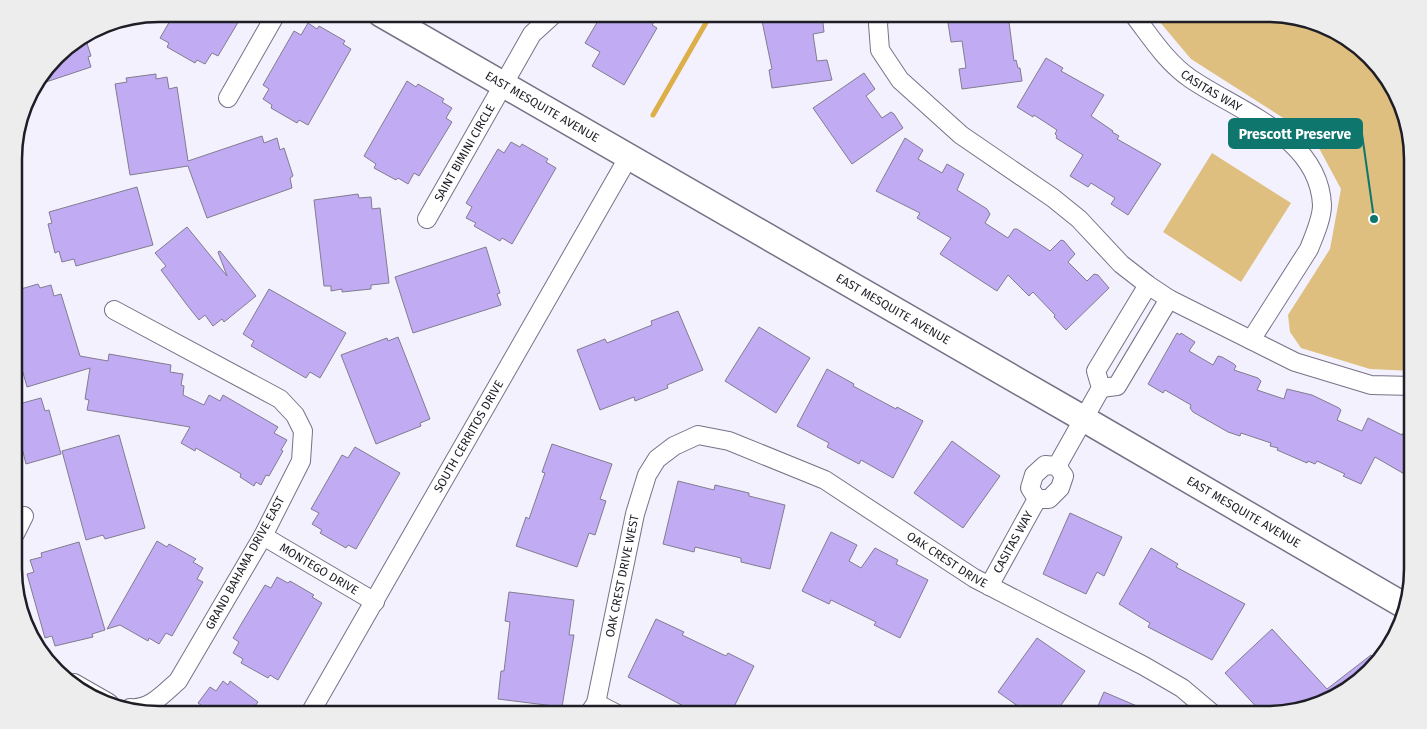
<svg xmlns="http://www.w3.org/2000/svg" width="1427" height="729" font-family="'Fira Sans',sans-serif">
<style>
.green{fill:#debf7f}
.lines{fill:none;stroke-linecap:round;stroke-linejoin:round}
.stream{stroke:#dcaf49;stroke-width:5}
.building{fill:#c1acf4;stroke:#817c90}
.street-casing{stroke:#777286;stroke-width:20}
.secondary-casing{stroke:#777286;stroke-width:28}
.street{stroke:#fff;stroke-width:18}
.secondary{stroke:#fff;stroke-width:25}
.labels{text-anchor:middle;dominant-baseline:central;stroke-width:4;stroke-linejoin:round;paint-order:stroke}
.street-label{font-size:12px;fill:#1f1d25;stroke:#fff}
.rim{fill:none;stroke:#1f1d25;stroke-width:2.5}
.leader{fill:none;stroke:#0f766e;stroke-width:2}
.callout-dot{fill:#0f766e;stroke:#fff;stroke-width:2}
.callout{fill:#0f766e;stroke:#0f766e;stroke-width:2}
.callout-label{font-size:14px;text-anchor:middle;font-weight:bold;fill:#fff}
</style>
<rect width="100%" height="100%" fill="#f4f1fe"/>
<g class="green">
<path d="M1153 14H1268L1332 29 1389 78 1412 141 1413 371 1370 369 1301 348 1290 332 1288 315 1330 249 1341 189 1313 137 1191 59Z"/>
<path d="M1212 153 1291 203 1241 282 1163 232Z"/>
</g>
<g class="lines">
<path class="stream" d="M653 115 711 14"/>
</g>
<g class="building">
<path d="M174 14H243L218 56 212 53 205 64 197 60 195 63 167 47 169 43 160 38Z"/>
<path d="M602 14 615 22 619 14H659L652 25 657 28 624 85 592 66 600 52 585 43Z"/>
<path d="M798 14H822L824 32 813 34 817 61 827 60 832 80 772 88 769 70 772 69 762 21Z"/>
<path d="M993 14H1008L1014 61 1016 60 1018 68H1020L1022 81 962 89 959 69 966 68 962 41 951 42 948 23 949 21Z"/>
<path d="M308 23 317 29 319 26 345 41 343 44 351 49 308 125 299 120 297 123 271 108 272 105 263 99 269 89 263 85 294 31 301 35Z"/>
<path d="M85 37 91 56 88 57 91 67 37 85 63 50Z"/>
<path d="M1046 58 1063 68 1061 71 1104 95 1091 116 1113 131 1112 132 1119 136 1117 139 1161 164 1128 215 1111 204 1115 198 1091 183 1088 187 1070 176 1083 155 1056 138 1057 136 1055 134 1057 130 1034 115 1033 117 1017 107Z"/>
<path d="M864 73 875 89 866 96 882 118 891 112 894 114 903 128 852 164 813 108Z"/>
<path d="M156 74V79L167 77 169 89 177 87 188 161 262 136 264 143 277 138 280 150 284 148 293 176 290 178 292 188 207 218 188 166 130 175 115 84 127 82 126 78Z"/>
<path d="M407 81 416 87 418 84 444 99 442 102 452 108 446 118 452 122 419 176 414 173 408 184 398 178 396 180 374 168 376 164 364 156Z"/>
<path d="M905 138 923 150 918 159 942 173 947 164 964 174 957 190 987 209 990 214 985 223 1008 238 1014 229H1017L1050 251 1061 240 1064 241 1075 254 1068 262 1087 281 1094 274 1098 275 1109 288 1066 330 1054 317 1055 315 1033 292 1029 296 1008 275 997 291 940 254 951 238 917 218 920 213 876 191Z"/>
<path d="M511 142 520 147 522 144 548 159 546 162 556 168 512 244 502 238 500 241 474 226 476 223 466 218 472 207 466 203 498 149 504 153Z"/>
<path d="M137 187 153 245 76 266 74 259 62 262 59 251 55 253 48 224 52 223 49 212Z"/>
<path d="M358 194 359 198 371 197 372 209 380 208 389 283 371 285V289L342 292V289L331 291V286H324L314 200Z"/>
<path d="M187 227 227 276 218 252 220 251 256 296 224 322 222 319 213 326 205 315 199 320 187 305 161 270 166 266 155 253Z"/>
<path d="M486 247 500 293 497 294 501 305 413 333 395 277Z"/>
<path d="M38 284 40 288 51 285 54 296 61 294 80 356 108 361 109 354 171 365 170 372 183 374 181 385 184 386 183 395 204 405 209 395 220 401 223 395 278 427 274 433 287 440 281 450 283 451 269 476 266 475 261 485 256 482 254 486 240 477 241 474 196 448 195 451 181 443 190 427 87 410 89 400 85 399 90 368 27 387 15 344 14 291Z"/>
<path d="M269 289 346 333 320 378 310 372 306 378 251 346 254 341 243 334Z"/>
<path d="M678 311 703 370 667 385 668 388 635 401 634 397 600 410 577 350 605 339 607 343 652 325 651 321Z"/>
<path d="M759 327 810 358 776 413 725 381Z"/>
<path d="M1177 333 1180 335 1181 333 1195 342 1189 351 1213 365 1218 356 1222 357 1234 364 1236 366 1234 370 1258 378 1261 381 1257 390 1284 399 1287 389 1312 395 1339 408 1341 410 1337 420 1362 431 1368 418 1402 435 1413 416V479L1375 457 1361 484 1343 476 1345 474 1317 461 1315 464 1308 461 1307 463 1277 450 1278 448 1270 446 1271 443 1241 433 1240 436 1228 432 1193 412 1190 408 1191 405 1165 390 1163 393 1148 384Z"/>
<path d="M398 337 430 419 420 423 421 426 376 444 341 355 387 338 388 341Z"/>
<path d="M827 369 854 384 853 386 896 409 897 407 923 421 893 478 861 460 859 464 827 447 829 443 797 426Z"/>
<path d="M41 398 45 411 49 410 61 454 26 464 22 448 15 450V405Z"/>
<path d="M119 435 145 528 105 539 103 535 86 540 62 451Z"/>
<path d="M952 441 1000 476 963 528 914 493Z"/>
<path d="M552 444 612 464 600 499 606 501 595 535 589 533 577 567 516 546 526 517 529 519 545 473 542 472Z"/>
<path d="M355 447 400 473 356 549 348 545 346 548 320 533 322 530 312 524 319 513 311 509 342 455 348 458Z"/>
<path d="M678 481 714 490 715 485 749 493V496L785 505 770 569 741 562V558L695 547 694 552 663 544Z"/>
<path d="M1070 513 1122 537 1104 576 1097 572 1086 594 1043 574Z"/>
<path d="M831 532 857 545 849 561 861 568 875 548 898 560 896 564 928 580 900 638 874 625 876 622 831 600 829 604 802 591Z"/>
<path d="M157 541 167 547 169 544 196 559 193 562 203 568 197 579 203 582 172 636 166 633 159 644 149 638 148 641 120 625 107 629Z"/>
<path d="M79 542 105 630 92 634 93 637 55 646 52 636 45 638 27 574 34 572 30 560 42 557 41 553Z"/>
<path d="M1151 548 1178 564 1176 567 1245 604 1212 660 1148 627 1150 623 1119 604Z"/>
<path d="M277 577 288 583 290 581 314 595 312 597 322 603 278 680 270 675 268 678 241 663 243 659 233 653 239 642 233 638 243 621 265 585 271 588Z"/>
<path d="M509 592 574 600 569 635H574L562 707 498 699 501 671H504L510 622 505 621Z"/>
<path d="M656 619 684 632 682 635 726 656 728 653 754 666 730 715H710L695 708 693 711 628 677Z"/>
<path d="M1272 629 1327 689 1371 655 1376 660 1348 691 1277 715H1264L1225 673Z"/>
<path d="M1037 638 1085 671 1054 715H1017L1022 709 998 692Z"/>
<path d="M223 681 228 685 230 681 258 702 255 706 270 715H215L198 703 210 687 216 691Z"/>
<path d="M1104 692 1158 715H1094Z"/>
</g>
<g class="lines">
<defs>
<g id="street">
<path d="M880 14 878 24 880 50 900 80 961 135 1053 198 1079 219 1121 264 1148 285 1169 299 1295 362 1371 385 1413 386"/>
<path id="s1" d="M1133 14C1151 37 1166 62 1191 79 1238 111 1319 137 1322 205 1322 219 1314 236 1309 249L1251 340"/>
<path d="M228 98 276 14"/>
<path id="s2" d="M427 219 532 34 554 14"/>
<path d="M114 310 280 399 295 415 303 431 301 461 263 536 178 681C164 693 150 710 130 708"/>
<path d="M1101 388 1117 386 1169 299"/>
<path d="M1045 465 1057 466 1064 476 1060 488 1049 499H1037L1030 488 1034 475Z"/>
<path d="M1057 466 1101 388 1096 371 1148 285"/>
<path d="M15 534 24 516"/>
<path id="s3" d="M263 536 375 602"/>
<path id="s4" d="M989 586 1037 499"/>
<path d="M74 683 109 703"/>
<path d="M596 703 619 715"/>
<path id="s5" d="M309 715 628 158"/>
<path id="s6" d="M588 715 596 703 635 514 647 475 657 459 674 446 698 435 729 441 825 480 974 578 1144 666 1182 688 1214 715"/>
</g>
<g id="secondary">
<path id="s7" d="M381 14 1084 419 1405 606"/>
</g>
</defs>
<use href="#street" class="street-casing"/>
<use href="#secondary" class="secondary-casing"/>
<use href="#street" class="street"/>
<use href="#secondary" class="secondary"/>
</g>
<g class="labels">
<g class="street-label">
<text stroke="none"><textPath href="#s1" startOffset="111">CASITAS WAY</textPath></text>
<text stroke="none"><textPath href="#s7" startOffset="186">EAST MESQUITE AVENUE</textPath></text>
<text stroke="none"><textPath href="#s2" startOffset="76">SAINT BIMINI CIRCLE</textPath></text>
<text stroke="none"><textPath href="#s7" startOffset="591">EAST MESQUITE AVENUE</textPath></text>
<text stroke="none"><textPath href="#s5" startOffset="321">SOUTH CERRITOS DRIVE</textPath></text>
<text stroke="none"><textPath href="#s7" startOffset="996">EAST MESQUITE AVENUE</textPath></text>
<text stroke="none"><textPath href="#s4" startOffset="50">CASITAS WAY</textPath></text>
<text stroke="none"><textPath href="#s6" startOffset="596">OAK CREST DRIVE</textPath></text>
<text transform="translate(245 563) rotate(-61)">GRAND BAHAMA DRIVE EAST</text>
<text stroke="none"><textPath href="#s3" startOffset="65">MONTEGO DRIVE</textPath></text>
<text stroke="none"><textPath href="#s6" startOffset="144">OAK CREST DRIVE WEST</textPath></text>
</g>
</g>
<path d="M0 0H1427V729H0ZM159 22H1267A137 137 0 0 1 1404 159V569A137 137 0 0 1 1267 706H159A137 137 0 0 1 22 569V159A137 137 0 0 1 159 22Z" fill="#ededee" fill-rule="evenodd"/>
<path class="rim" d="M159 22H1267A137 137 0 0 1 1404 159V569A137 137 0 0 1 1267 706H159A137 137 0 0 1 22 569V159A137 137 0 0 1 159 22Z"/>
<path class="leader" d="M1374 219L1362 134"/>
<circle class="callout-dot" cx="1374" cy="219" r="5"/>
<rect class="callout" x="1229" y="119" width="133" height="29" rx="5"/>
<g class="callout-label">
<text x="1295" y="139">Prescott Preserve</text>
</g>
</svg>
